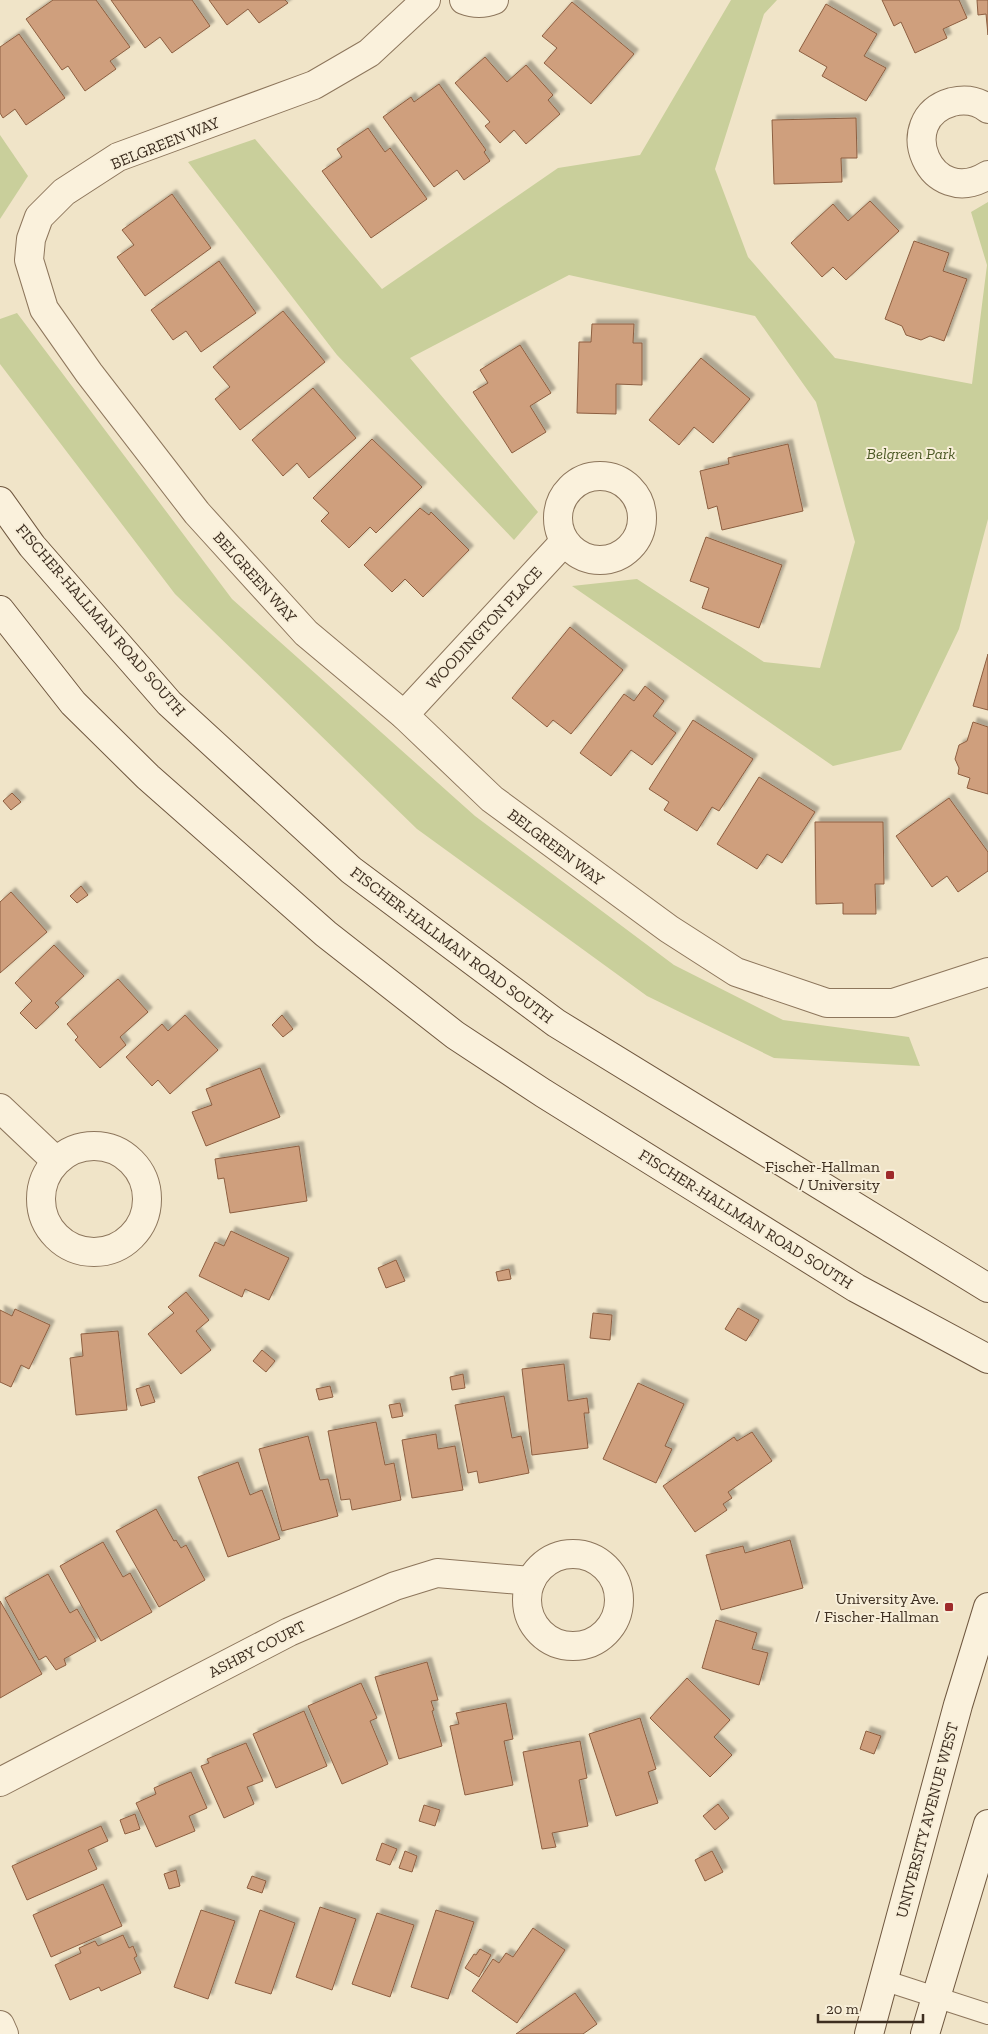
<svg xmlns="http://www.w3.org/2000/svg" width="988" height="2034" font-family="'Zilla Slab',serif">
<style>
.green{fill:#c9cf9b}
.building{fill:#cf9f7d;stroke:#8d5f41;filter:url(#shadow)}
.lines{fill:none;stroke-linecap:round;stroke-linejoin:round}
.lane-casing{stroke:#8d765c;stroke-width:22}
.street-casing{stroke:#8d765c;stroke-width:30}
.secondary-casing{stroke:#6f573f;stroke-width:30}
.lane{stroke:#faf1dc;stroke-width:20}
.street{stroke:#faf1dc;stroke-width:28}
.secondary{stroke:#faf1dc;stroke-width:28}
.poi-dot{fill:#9e2a2b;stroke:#f7eed8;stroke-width:2}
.labels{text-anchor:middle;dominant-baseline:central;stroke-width:4;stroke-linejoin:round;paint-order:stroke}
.street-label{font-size:16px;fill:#3d2e20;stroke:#f7eed8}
.park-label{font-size:16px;font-style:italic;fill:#4d5a26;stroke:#f7eed8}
.poi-label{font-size:16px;fill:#3d2e20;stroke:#f7eed8;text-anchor:end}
</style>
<defs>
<filter id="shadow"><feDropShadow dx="4.5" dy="-4.5" stdDeviation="1" flood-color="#0004"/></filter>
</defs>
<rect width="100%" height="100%" fill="#f0e4c8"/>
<g class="green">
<path d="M731 0H777L764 14 715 169 748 257 835 358 972 384 987 265 971 212 988 202V519L959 629 901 750 833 766 572 586 637 579 764 662 820 668 855 542 816 402 755 316 569 275 410 358 538 512 514 540 337 355 188 162 255 139 382 289 558 168 640 155Z"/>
<path d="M0 135 28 176 0 219Z"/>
<path d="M17 313 232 599 475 816 674 965 783 1020 909 1037 920 1066 774 1058 647 996 417 829 175 594 0 364V319Z"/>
</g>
<g class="building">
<path d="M53 0H96L130 47 110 61 116 69 85 91 68 66 62 70 26 19Z"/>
<path d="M111 0H192L210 26 172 53 160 37 145 48Z"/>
<path d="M209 0H285L288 3 259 23 248 9 227 25Z"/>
<path d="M882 0H959L967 18 943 29 947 38 915 53 901 22 894 26Z"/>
<path d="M977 0H988V35L986 14 978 15Z"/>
<path d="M572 2 634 54 591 104 544 63 557 48 542 36Z"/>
<path d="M826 4 877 34 864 56 886 68 866 101 822 76 827 67 799 51Z"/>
<path d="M19 34 65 98 26 125 15 109 3 118 0 113V47Z"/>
<path d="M485 57 507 82 526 65 553 95 548 100 560 114 526 144 514 130 500 143 485 126 490 122 455 83Z"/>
<path d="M439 84 486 150 484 152 490 161 464 180 457 170 434 187 383 117 411 97 414 102Z"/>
<path d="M856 118 857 158H841L842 182 774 184 772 120Z"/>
<path d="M368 128 385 152 390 148 427 199 371 238 322 171 342 157 337 149Z"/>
<path d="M172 194 211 248 145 296 117 257 134 245 122 230Z"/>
<path d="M870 201 899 231 846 280 833 267 822 277 791 243 833 204 848 221Z"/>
<path d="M914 241 949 253 943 271 967 279 944 341 930 336 921 340 906 335 902 326 885 319Z"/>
<path d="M219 261 256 313 201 352 186 331 173 340 151 310Z"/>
<path d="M283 311 325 362 240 430 215 399 230 387 213 367Z"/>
<path d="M592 324H634L633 343H642V385L616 384V414L577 413 579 342H591Z"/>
<path d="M520 345 551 393 530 406 546 432 512 453 473 392 488 383 480 370Z"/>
<path d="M701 358 750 399 713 443 694 427 679 445 649 420Z"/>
<path d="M313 388 356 438 309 478 297 463 283 476 252 440Z"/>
<path d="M372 439 422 487 376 533 370 527 349 548 321 521 329 513 313 498Z"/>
<path d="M788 444 803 511 722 530 717 506 708 509 700 471 729 464 728 458Z"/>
<path d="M420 508 429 515 431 512 469 550 423 597 405 579 392 592 364 565Z"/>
<path d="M706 537 782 565 759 628 702 608 709 588 690 581Z"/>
<path d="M570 627 623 670 571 734 553 720 547 727 512 698Z"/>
<path d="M988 654V710L973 706Z"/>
<path d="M645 686 664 701 653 716 676 733 652 765 631 750 611 776 580 753 624 694 634 701Z"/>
<path d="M693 720 753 759 719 811 712 807 697 831 664 810 669 802 649 789Z"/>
<path d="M973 722 988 727V794L967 788 970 778 958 774 959 768 955 759 959 745 967 741Z"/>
<path d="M759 777 815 812 782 863 767 854 757 869 717 844Z"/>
<path d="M12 793 21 802 11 810 3 801Z"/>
<path d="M949 798 988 852V871L958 892 947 876 932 887 896 836Z"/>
<path d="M815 822H883L884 884H875L876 914H843V903L816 904Z"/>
<path d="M81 886 88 895 77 903 70 896Z"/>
<path d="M11 892 47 932 0 973V902Z"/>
<path d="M54 945 84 976 55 1003 59 1007 36 1029 20 1013 32 1001 15 983Z"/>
<path d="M118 979 148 1012 120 1037 126 1045 100 1068 75 1040 78 1037 67 1024Z"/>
<path d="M185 1015 218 1050 170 1094 158 1080 152 1086 126 1057 162 1024 168 1031Z"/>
<path d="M282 1015 293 1029 283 1037 272 1025Z"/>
<path d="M260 1068 280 1117 206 1146 192 1112 212 1105 206 1089Z"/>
<path d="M299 1146 307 1201 230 1213 224 1178 218 1179 215 1159Z"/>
<path d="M231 1231 289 1258 269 1300 245 1289 242 1297 199 1276 215 1242 224 1246Z"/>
<path d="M396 1260 405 1281 386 1288 378 1268Z"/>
<path d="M509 1269 511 1279 498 1281 496 1272Z"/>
<path d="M186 1292 209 1320 196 1331 211 1350 181 1374 148 1334 174 1313 168 1307Z"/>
<path d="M738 1308 759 1320 746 1341 725 1329Z"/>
<path d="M15 1309 50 1325 29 1369 21 1365 11 1387 0 1382V1310L12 1316Z"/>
<path d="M593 1313 612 1315 610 1340 590 1338Z"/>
<path d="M118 1331 127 1410 76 1415 70 1358 83 1356 81 1334Z"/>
<path d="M262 1350 275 1361 266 1372 253 1361Z"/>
<path d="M564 1364 568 1401 587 1398 589 1413H584L588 1448 532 1455 522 1369Z"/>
<path d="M463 1374 465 1388 452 1390 450 1377Z"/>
<path d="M638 1383 684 1404 665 1446 672 1449 656 1483 603 1459Z"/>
<path d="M149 1385 155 1402 141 1406 136 1389Z"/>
<path d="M330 1386 333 1397 319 1400 316 1389Z"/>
<path d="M504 1396 512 1438 521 1436 529 1473 479 1483 477 1471 468 1473 455 1405Z"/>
<path d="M400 1403 403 1416 392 1418 389 1405Z"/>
<path d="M376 1422 385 1465 394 1463 401 1500 352 1510 350 1499 341 1500 328 1431Z"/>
<path d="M752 1432 772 1461 728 1492 732 1498 723 1504 727 1510 695 1532 663 1486 734 1437 737 1441Z"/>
<path d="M436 1434 438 1449 455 1446 463 1490 412 1498 402 1440Z"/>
<path d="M308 1436 320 1480 328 1479 338 1516 282 1531 259 1449Z"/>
<path d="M238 1462 250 1495 262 1490 280 1539 228 1557 198 1477Z"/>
<path d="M156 1509 174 1541 176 1540 181 1548 186 1545 205 1580 159 1607 116 1531Z"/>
<path d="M790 1540 803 1588 721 1610 706 1555 743 1546 745 1553Z"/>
<path d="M103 1542 123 1577 130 1573 152 1612 101 1641 60 1566Z"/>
<path d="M48 1574 70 1613 77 1609 96 1641 64 1659 66 1665 56 1670 46 1656 39 1660 5 1598Z"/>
<path d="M0 1601 42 1674 0 1698Z"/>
<path d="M716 1620 757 1633 752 1649 768 1653 759 1685 702 1668Z"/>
<path d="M427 1662 438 1700 431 1701 434 1710 432 1711 442 1746 399 1759 375 1677Z"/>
<path d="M687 1678 730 1720 714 1737 732 1755 710 1777 650 1718Z"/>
<path d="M361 1683 377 1718 370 1721 388 1764 342 1784 308 1706Z"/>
<path d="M506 1703 513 1739 504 1741 513 1785 465 1795 450 1726 459 1724 456 1713Z"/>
<path d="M304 1711 327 1766 276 1788 253 1734Z"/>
<path d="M640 1718 656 1769 648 1772 658 1803 616 1816 589 1734Z"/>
<path d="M866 1731 881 1736 874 1754 860 1749Z"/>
<path d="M580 1741 587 1778 579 1780 588 1826 552 1833 556 1847 542 1849 523 1752Z"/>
<path d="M246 1743 263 1781 247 1787 254 1804 224 1818 201 1766 209 1763 207 1759Z"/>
<path d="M191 1772 207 1808 189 1816 195 1831 156 1847 136 1803 156 1794 154 1788Z"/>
<path d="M718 1804 729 1818 715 1830 703 1816Z"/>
<path d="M424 1805 440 1810 435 1826 419 1821Z"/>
<path d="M135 1814 140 1829 125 1834 120 1820Z"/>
<path d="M101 1826 108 1841 88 1850 97 1869 27 1900 12 1866Z"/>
<path d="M382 1843 397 1849 390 1865 376 1860Z"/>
<path d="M405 1851 417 1856 412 1872 399 1868Z"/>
<path d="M712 1851 723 1872 705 1881 695 1860Z"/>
<path d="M176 1870 180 1886 169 1889 164 1874Z"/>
<path d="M252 1876 266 1881 262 1893 247 1888Z"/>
<path d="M103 1884 122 1926 51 1957 33 1915Z"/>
<path d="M320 1907 356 1919 332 1990 296 1977Z"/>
<path d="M201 1910 235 1921 208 1999 174 1987Z"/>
<path d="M260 1910 295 1923 271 1994 235 1983Z"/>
<path d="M436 1910 474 1922 448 1999 411 1987Z"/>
<path d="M377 1913 414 1925 390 1997 352 1984Z"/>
<path d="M533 1928 565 1950 517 2023 472 1991 493 1959 499 1963 506 1953 513 1957Z"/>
<path d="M123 1935 129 1948 133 1946 137 1956 134 1958 141 1973 101 1991 99 1987 70 2000 55 1965 81 1953 79 1948 95 1941 98 1946Z"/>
<path d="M480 1949 491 1955 479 1977 465 1968 474 1954 476 1955Z"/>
<path d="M575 1993 597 2024 583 2034H516Z"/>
</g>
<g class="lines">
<defs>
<path id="lane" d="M883 1980 988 2014"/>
<g id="street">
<path d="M426 0 369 53 314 85 118 157 64 192 39 217 31 239 29 260 44 309 89 373 197 513 306 633 404 715 492 799 669 929 736 972 827 1003H893L988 972"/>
<path d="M464 0C474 4 484 4 494 0"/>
<path d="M988 109C977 100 965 99 952 102 892 119 930 211 988 175"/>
<circle cx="600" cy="518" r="42"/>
<path d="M404 715 564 542"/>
<path d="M0 1108 56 1161"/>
<circle cx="94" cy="1199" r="53"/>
<circle cx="573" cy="1600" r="46"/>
<path d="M0 1782 289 1632 395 1586 437 1573 531 1581"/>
<path d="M0 2025 4 2034"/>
</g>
<g id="secondary">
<path d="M0 501 32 546 169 703 351 870 556 1023 988 1288"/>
<path d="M0 610 73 703 148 777 326 934 455 1035 543 1093 856 1288 988 1359"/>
<path d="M869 2034 958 1705 988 1607"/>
<path d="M925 2034 988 1824"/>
</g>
</defs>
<use href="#lane" class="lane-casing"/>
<use href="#street" class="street-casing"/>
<use href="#secondary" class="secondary-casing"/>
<use href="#lane" class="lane"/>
<use href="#street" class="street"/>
<use href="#secondary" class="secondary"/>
</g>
<g class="poi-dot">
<rect x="885" y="1170" width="10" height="10" rx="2.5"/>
<rect x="944" y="1602" width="10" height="10" rx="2.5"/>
</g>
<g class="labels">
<g class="street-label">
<text transform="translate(165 143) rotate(-22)">BELGREEN WAY</text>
<text transform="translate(255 577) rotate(48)">BELGREEN WAY</text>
<text transform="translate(101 620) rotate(49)">FISCHER-HALLMAN ROAD SOUTH</text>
<text transform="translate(484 628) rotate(-47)">WOODINGTON PLACE</text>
<text transform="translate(556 847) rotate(37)">BELGREEN WAY</text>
<text transform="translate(452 945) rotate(37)">FISCHER-HALLMAN ROAD SOUTH</text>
<text transform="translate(746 1219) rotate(32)">FISCHER-HALLMAN ROAD SOUTH</text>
<text transform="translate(257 1649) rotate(-27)">ASHBY COURT</text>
<text transform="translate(927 1820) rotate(-75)">UNIVERSITY AVENUE WEST</text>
</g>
<g class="park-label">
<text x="911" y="453">Belgreen Park</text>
</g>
<g class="poi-label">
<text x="880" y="1166">Fischer-Hallman<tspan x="880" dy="18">/ University</tspan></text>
<text x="939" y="1598">University Ave.<tspan x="939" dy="18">/ Fischer-Hallman</tspan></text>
</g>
</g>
<path d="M818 2014v8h105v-8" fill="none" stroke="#3d2e20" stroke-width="2.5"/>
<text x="826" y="2014" font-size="15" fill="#3d2e20" stroke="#f7eed8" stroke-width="4" paint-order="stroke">20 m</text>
</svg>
